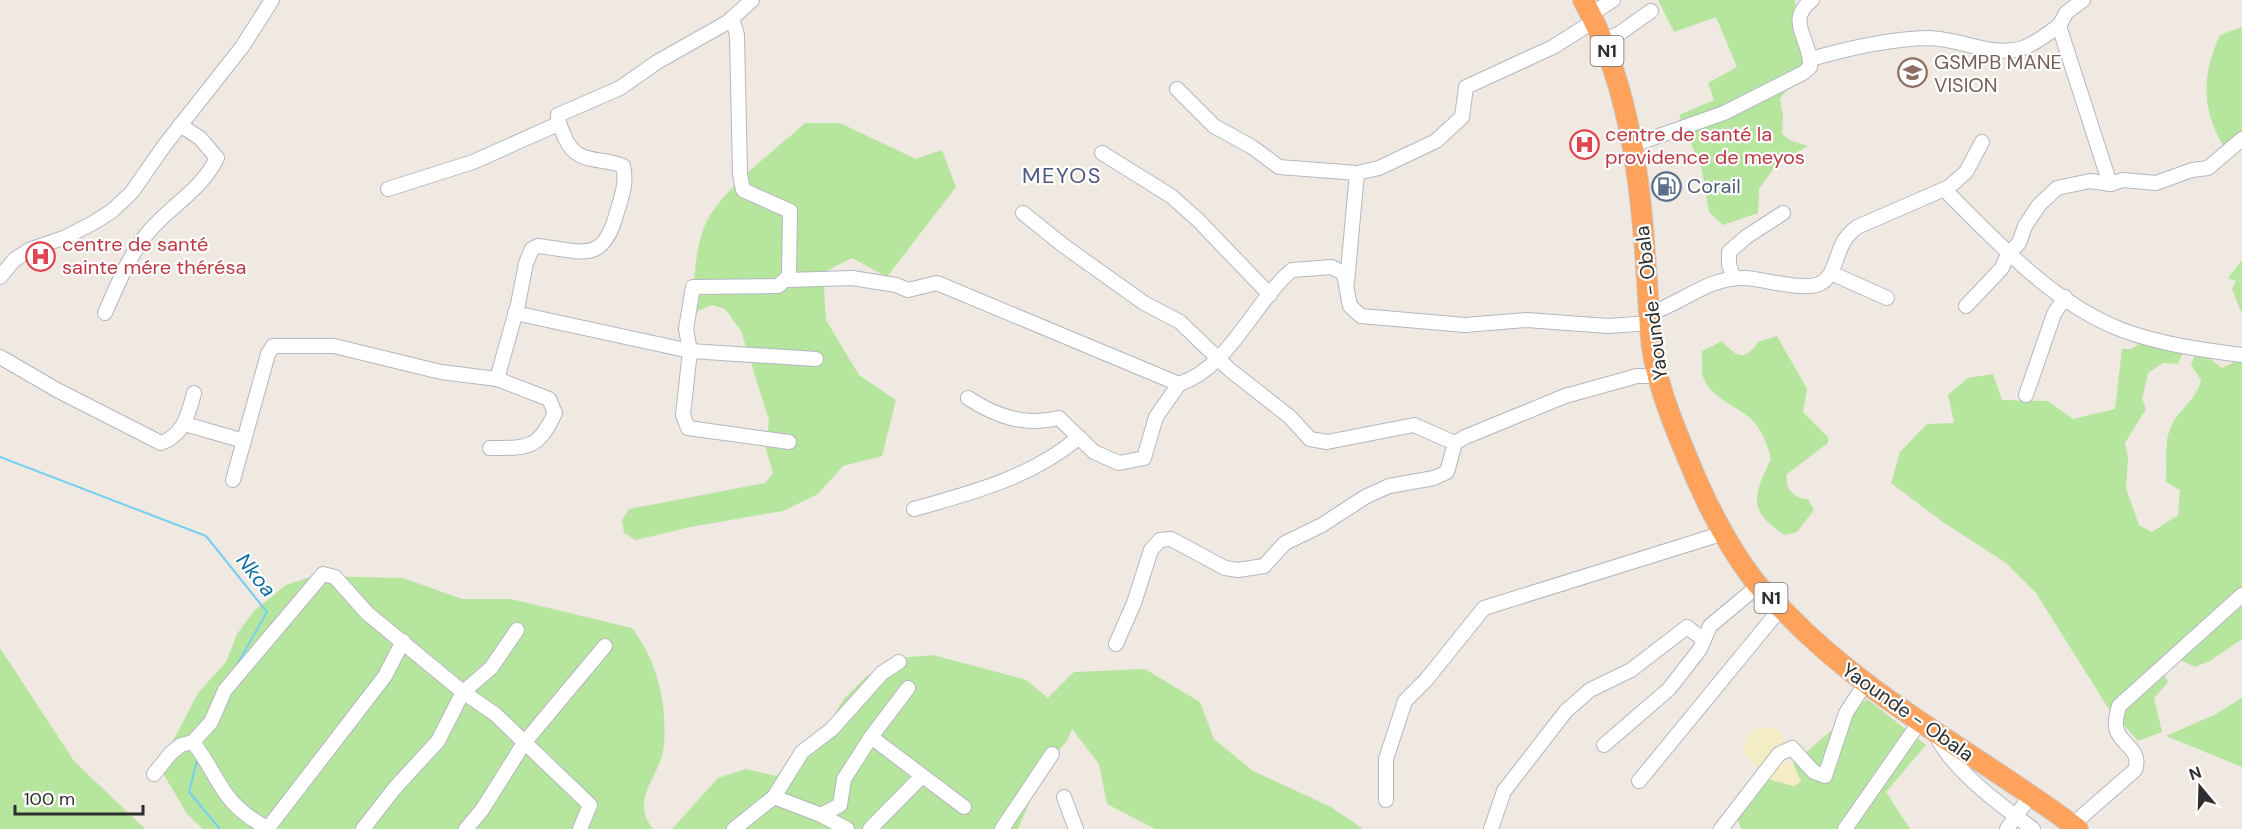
<svg xmlns="http://www.w3.org/2000/svg" width="2242" height="829" font-family="'DM Sans',sans-serif">
<style>
.green{fill:#b6e59e}
.sand{fill:#f3ecc5}
.lines{fill:none;stroke-linecap:round;stroke-linejoin:round}
.stream{stroke:#75cff0;stroke-width:2}
.minor-casing{stroke:#b4b7c1;stroke-width:16}
.highway-casing{stroke:#c9c9c9;stroke-width:22}
.minor{stroke:#fff;stroke-width:14}
.highway{stroke:#ffa35c;stroke-width:20}
.labels{text-anchor:middle;dominant-baseline:central;stroke-width:4.5;stroke-linejoin:round;paint-order:stroke}
.shield{fill:#fff;stroke:#6d6d6d;stroke-width:1.5}
.shield-label{font-size:18px;font-weight:bold;fill:#2e2e2e}
.education-label{font-size:20px;fill:#785e54;stroke:#fff;text-anchor:start}
.health-label{font-size:20px;fill:#be3a42;stroke:#fff;text-anchor:start}
.service-label{font-size:20px;fill:#4e5e75;stroke:#fff;text-anchor:start}
.street-label{font-size:20px;fill:#2e2e2e;stroke:#fff}
.water-label{font-size:21px;font-style:italic;fill:#0d6fa3;stroke:#fff}
.quarter-label{font-size:22px;letter-spacing:1.5px;fill:#4d5680;stroke:#fff}
</style>
<rect width="100%" height="100%" fill="#efe9e1"/>
<g class="green">
<path d="M1658 0H1795L1796 35 1809 77 1786 91 1780 99 1783 117 1782 134 1791 141 1808 146 1778 163 1759 189 1758 213 1723 225 1709 212 1702 170 1679 115 1714 100 1708 83 1737 67 1716 17 1674 32Z"/>
<path d="M2242 27V145H2223C2201 109 2202 73 2220 35Z"/>
<path d="M805 123H840L916 159 942 150 956 187 887 277 852 258 823 273 826 320 859 375 896 400 882 456 843 466 818 494 783 511 690 527 636 540 624 533 622 520 629 509 765 483 773 473 766 450 769 420 741 331 725 309 712 305 693 313C694 286 694 256 703 230 717 191 775 151 805 123Z"/>
<path d="M2242 260V314L2232 289 2236 281 2228 278Z"/>
<path d="M1777 336 1807 389 1803 412 1828 437V443L1787 474C1784 487 1794 499 1808 499L1814 510 1797 532 1785 535C1746 510 1754 495 1771 459 1768 446 1761 427 1750 418 1736 406 1711 397 1704 379 1700 371 1704 361 1701 352L1722 341C1736 357 1745 362 1758 342Z"/>
<path d="M2146 339 2184 350 2178 364 2163 363 2148 373 2142 399 2146 409 2125 443 2128 459 2126 488 2139 525 2152 532 2178 515 2180 490 2166 482C2167 466 2164 444 2170 429 2177 410 2197 400 2201 380L2191 365 2197 349 2222 368 2242 358V639L2210 661 2195 667 2176 658 2161 668 2168 682 2154 698 2162 732 2138 741 2107 706 2036 593 2006 563 1943 522 1891 483 1900 452 1927 424 1954 423 1948 395 1968 378 1993 374 2002 400 2048 401 2073 419 2115 409 2122 349H2131Z"/>
<path d="M313 576 403 578 462 599H511L632 628C657 662 667 701 664 744 662 777 628 797 653 829H203L187 814 164 775 163 760 198 693 226 662 237 634 254 611 286 585Z"/>
<path d="M0 648 74 761 145 829H0Z"/>
<path d="M933 655 1026 680 1048 698 1074 672 1145 669 1200 702 1214 739 1253 771 1331 807 1363 829H1155L1107 804 1099 764 1072 729 1067 741 1045 766 1018 829H672L718 778 746 769 776 776 814 746 844 699 867 676 899 658Z"/>
<path d="M2242 698V767L2166 736 2214 715Z"/>
<path d="M1867 699 1926 745 1886 792 1910 829H1741L1732 804 1760 770 1768 779 1794 786 1801 781 1793 764Z"/>
</g>
<path class="sand" d="M1764 727 1779 729 1789 754 1786 764H1793L1801 781 1794 786 1768 779 1743 753 1748 732Z"/>
<g class="lines">
<g class="stream">
<path d="M0 457 206 536 267 612 234 670"/>
<path d="M198 757 189 792 220 829"/>
</g>
<defs>
<g id="minor">
<path d="M2083 0 2066 13 2059 26 2110 184"/>
<path d="M1591 14 1613 0"/>
<path d="M732 18 737 35 740 174 743 190 790 211 789 276 778 286 693 287 686 329 690 351 683 415 688 428 789 442"/>
<path d="M1604 41 1620 33 1651 11"/>
<path d="M1811 59C1849 48 1888 39 1928 38 1960 38 1992 58 2023 48 2035 44 2048 33 2059 26"/>
<path d="M1177 89 1214 126 1252 147 1279 167 1357 173 1379 168 1436 141 1462 117 1466 87 1553 47 1594 21"/>
<path d="M1633 145 1724 113 1803 73 1810 67C1812 40 1784 21 1812 0"/>
<path d="M1102 153 1171 196 1198 220 1270 295"/>
<path d="M388 189 473 162 558 124"/>
<path d="M1944 189C1996 241 2052 303 2122 330 2160 344 2202 350 2242 355"/>
<path d="M1023 213 1064 246 1144 303 1180 322 1230 370 1290 417 1310 439 1327 442 1414 425 1455 443"/>
<path d="M1831 273 1887 298"/>
<path d="M0 277 14 260 31 249 66 237 93 223 112 211 132 192 164 146 242 47 272 0"/>
<path d="M1734 278 1729 265V252L1746 237 1783 213"/>
<path d="M787 280 852 278 896 285 908 290 937 283 1179 384C1230 367 1253 303 1292 270L1332 267 1344 274 1350 306 1361 316 1465 325 1527 320 1608 326 1650 323"/>
<path d="M1347 282 1357 173"/>
<path d="M1966 306 2002 268 2008 254 2019 243 2025 226 2039 205 2057 188 2090 181 2110 184 2123 180 2156 183 2192 170 2208 168 2242 139"/>
<path d="M105 313C117 286 128 258 146 235 168 207 201 191 217 158L200 138 180 125"/>
<path d="M515 313 690 351 816 359"/>
<path d="M1651 313C1684 302 1708 277 1745 278 1764 279 1803 291 1819 284 1835 277 1836 254 1844 241 1847 236 1852 231 1857 227L1949 187 1966 172 1982 142"/>
<path d="M0 357 57 390 161 443C184 435 188 415 194 393"/>
<path d="M497 379 518 304 526 263 532 249 538 246C583 251 603 265 617 212 622 196 627 182 623 166 599 156 578 166 565 138 562 130 558 124 558 115L620 88 657 62 728 22 752 0"/>
<path d="M2026 395 2054 314 2065 297"/>
<path d="M968 398C997 417 1025 426 1059 418L1094 452 1119 463 1144 458 1156 417 1179 384"/>
<path d="M185 424 244 441"/>
<path d="M233 480 268 354 273 346H334L441 372 497 379 549 399 555 413C538 449 529 448 490 448"/>
<path d="M914 509C971 493 1033 477 1079 437"/>
<path d="M1116 644 1134 603 1151 550 1160 540 1171 539 1225 568 1238 570 1264 566 1285 543 1322 525 1365 497 1389 486 1434 478 1447 472 1455 443 1465 437 1565 396 1637 376H1657"/>
<path d="M1936 735C1952 770 2002 806 2033 829"/>
<path d="M871 737 964 807"/>
<path d="M193 742C223 782 219 802 269 829"/>
<path d="M1604 745 1669 689 1700 649 1710 626 1759 585"/>
<path d="M154 774 171 753 181 745 193 742 211 722 225 690 323 574 335 577 367 613 463 692 495 714 590 805 580 829"/>
<path d="M1639 781 1781 608"/>
<path d="M774 797 802 752 832 729 882 673 899 662"/>
<path d="M1064 797 1076 829"/>
<path d="M1386 800V759L1405 701 1426 680 1484 608 1724 533"/>
<path d="M821 815 840 805 844 779 871 737 908 688"/>
<path d="M2072 825 2135 770C2142 750 2123 746 2117 731 2114 723 2117 714 2119 706L2242 595"/>
<path d="M268 828 385 676 403 641"/>
<path d="M363 829 394 789 438 741 463 692 491 668 517 630"/>
<path d="M466 829 482 810 524 743 605 646"/>
<path d="M734 829 774 797 821 815 847 829"/>
<path d="M870 829 922 776"/>
<path d="M1002 829 1052 754"/>
<path d="M1491 829 1504 791 1566 711 1590 690 1631 670 1687 627 1704 640"/>
<path d="M1721 829 1779 754 1792 748 1814 772 1825 776 1846 713 1865 684"/>
<path d="M1845 829 1919 723"/>
<path d="M2007 829 2030 796"/>
</g>
<path id="highway" d="M1583 0C1639 100 1643 218 1650 329 1653 375 1670 416 1687 457 1704 499 1725 542 1753 579 1762 591 1774 602 1785 612 1871 702 1980 755 2078 829"/>
</defs>
<use href="#minor" class="minor-casing"/>
<use href="#highway" class="highway-casing"/>
<use href="#minor" class="minor"/>
<use href="#highway" class="highway"/>
</g>
<defs>
<symbol id="school-ring" viewBox="-11 -11 22 22"><circle r="9.5" fill="#fff" stroke="#8d6e63" stroke-width="1.5"/><path d="M0-5L7-2L0 1L-7-2ZM-4 1L0 2.5L4 1V4Q0 6-4 4Z" fill="#8d6e63"/></symbol>
<symbol id="hospital-ring" viewBox="-11 -11 22 22"><circle r="9.5" fill="#fff" stroke="#e0444e" stroke-width="1.5"/><path d="M-5-5h3v3.5h4V-5h3V5h-3V1.5h-4V5h-3Z" fill="#e0444e"/></symbol>
<symbol id="fuel-ring" viewBox="-11 -11 22 22"><circle r="9.5" fill="#fff" stroke="#5c6f8a" stroke-width="1.5"/><path d="M-5.5-6h7V0h2V4h1.3V-2.5L3-4.5l.8-.8L6-3V5H2.5V1h-1V6h-7ZM-4.2-4.7v3.2H.2V-4.7Z" fill="#5c6f8a"/></symbol>
</defs>
<g fill-rule="evenodd">
<use href="#school-ring" x="1896" y="56" width="33" height="33"/>
<use href="#hospital-ring" x="1568" y="128" width="33" height="33"/>
<use href="#fuel-ring" x="1650" y="170" width="33" height="33"/>
<use href="#hospital-ring" x="24" y="240" width="33" height="33"/>
</g>
<g class="labels">
<g class="shield">
<rect x="1590.5" y="36" width="33" height="30" rx="4.5"/>
<rect x="1754.5" y="583" width="33" height="30" rx="4.5"/>
</g>
<g class="shield-label">
<text x="1607" y="51">N1</text>
<text x="1771" y="598">N1</text>
</g>
<g class="education-label">
<text x="1934" y="62">GSMPB MANE<tspan x="1934" dy="23">VISION</tspan></text>
</g>
<g class="health-label">
<text x="1605" y="134">centre de santé la<tspan x="1605" dy="23">providence de meyos</tspan></text>
<text x="62" y="244">centre de santé<tspan x="62" dy="23">sainte mére thérésa</tspan></text>
</g>
<g class="service-label">
<text x="1687" y="186">Corail</text>
</g>
<g class="street-label">
<text transform="translate(1651 303) rotate(-97)">Yaounde - Obala</text>
<text transform="translate(1908 712) rotate(35)">Yaounde - Obala</text>
</g>
<g class="water-label">
<text transform="translate(256 575) rotate(51)">Nkoa</text>
</g>
<g class="quarter-label">
<text x="1062" y="175">MEYOS</text>
</g>
</g>
<g transform="translate(2200 787) rotate(341)" stroke="#ffffff" stroke-width="4.5" paint-order="stroke">
<path d="M0-4.5L10 22L0 15L-10 22Z" fill="#2e2e2e"/>
<text y="-9" font-size="16" font-weight="bold" text-anchor="middle" fill="#2e2e2e">N</text>
</g>
<path d="M15 805v9h128v-9" fill="none" stroke="#2e2e2e" stroke-width="3"/>
<text x="24" y="805" font-size="18" fill="#2e2e2e" stroke="#ffffff" stroke-width="4.5" paint-order="stroke">100 m</text>
</svg>
